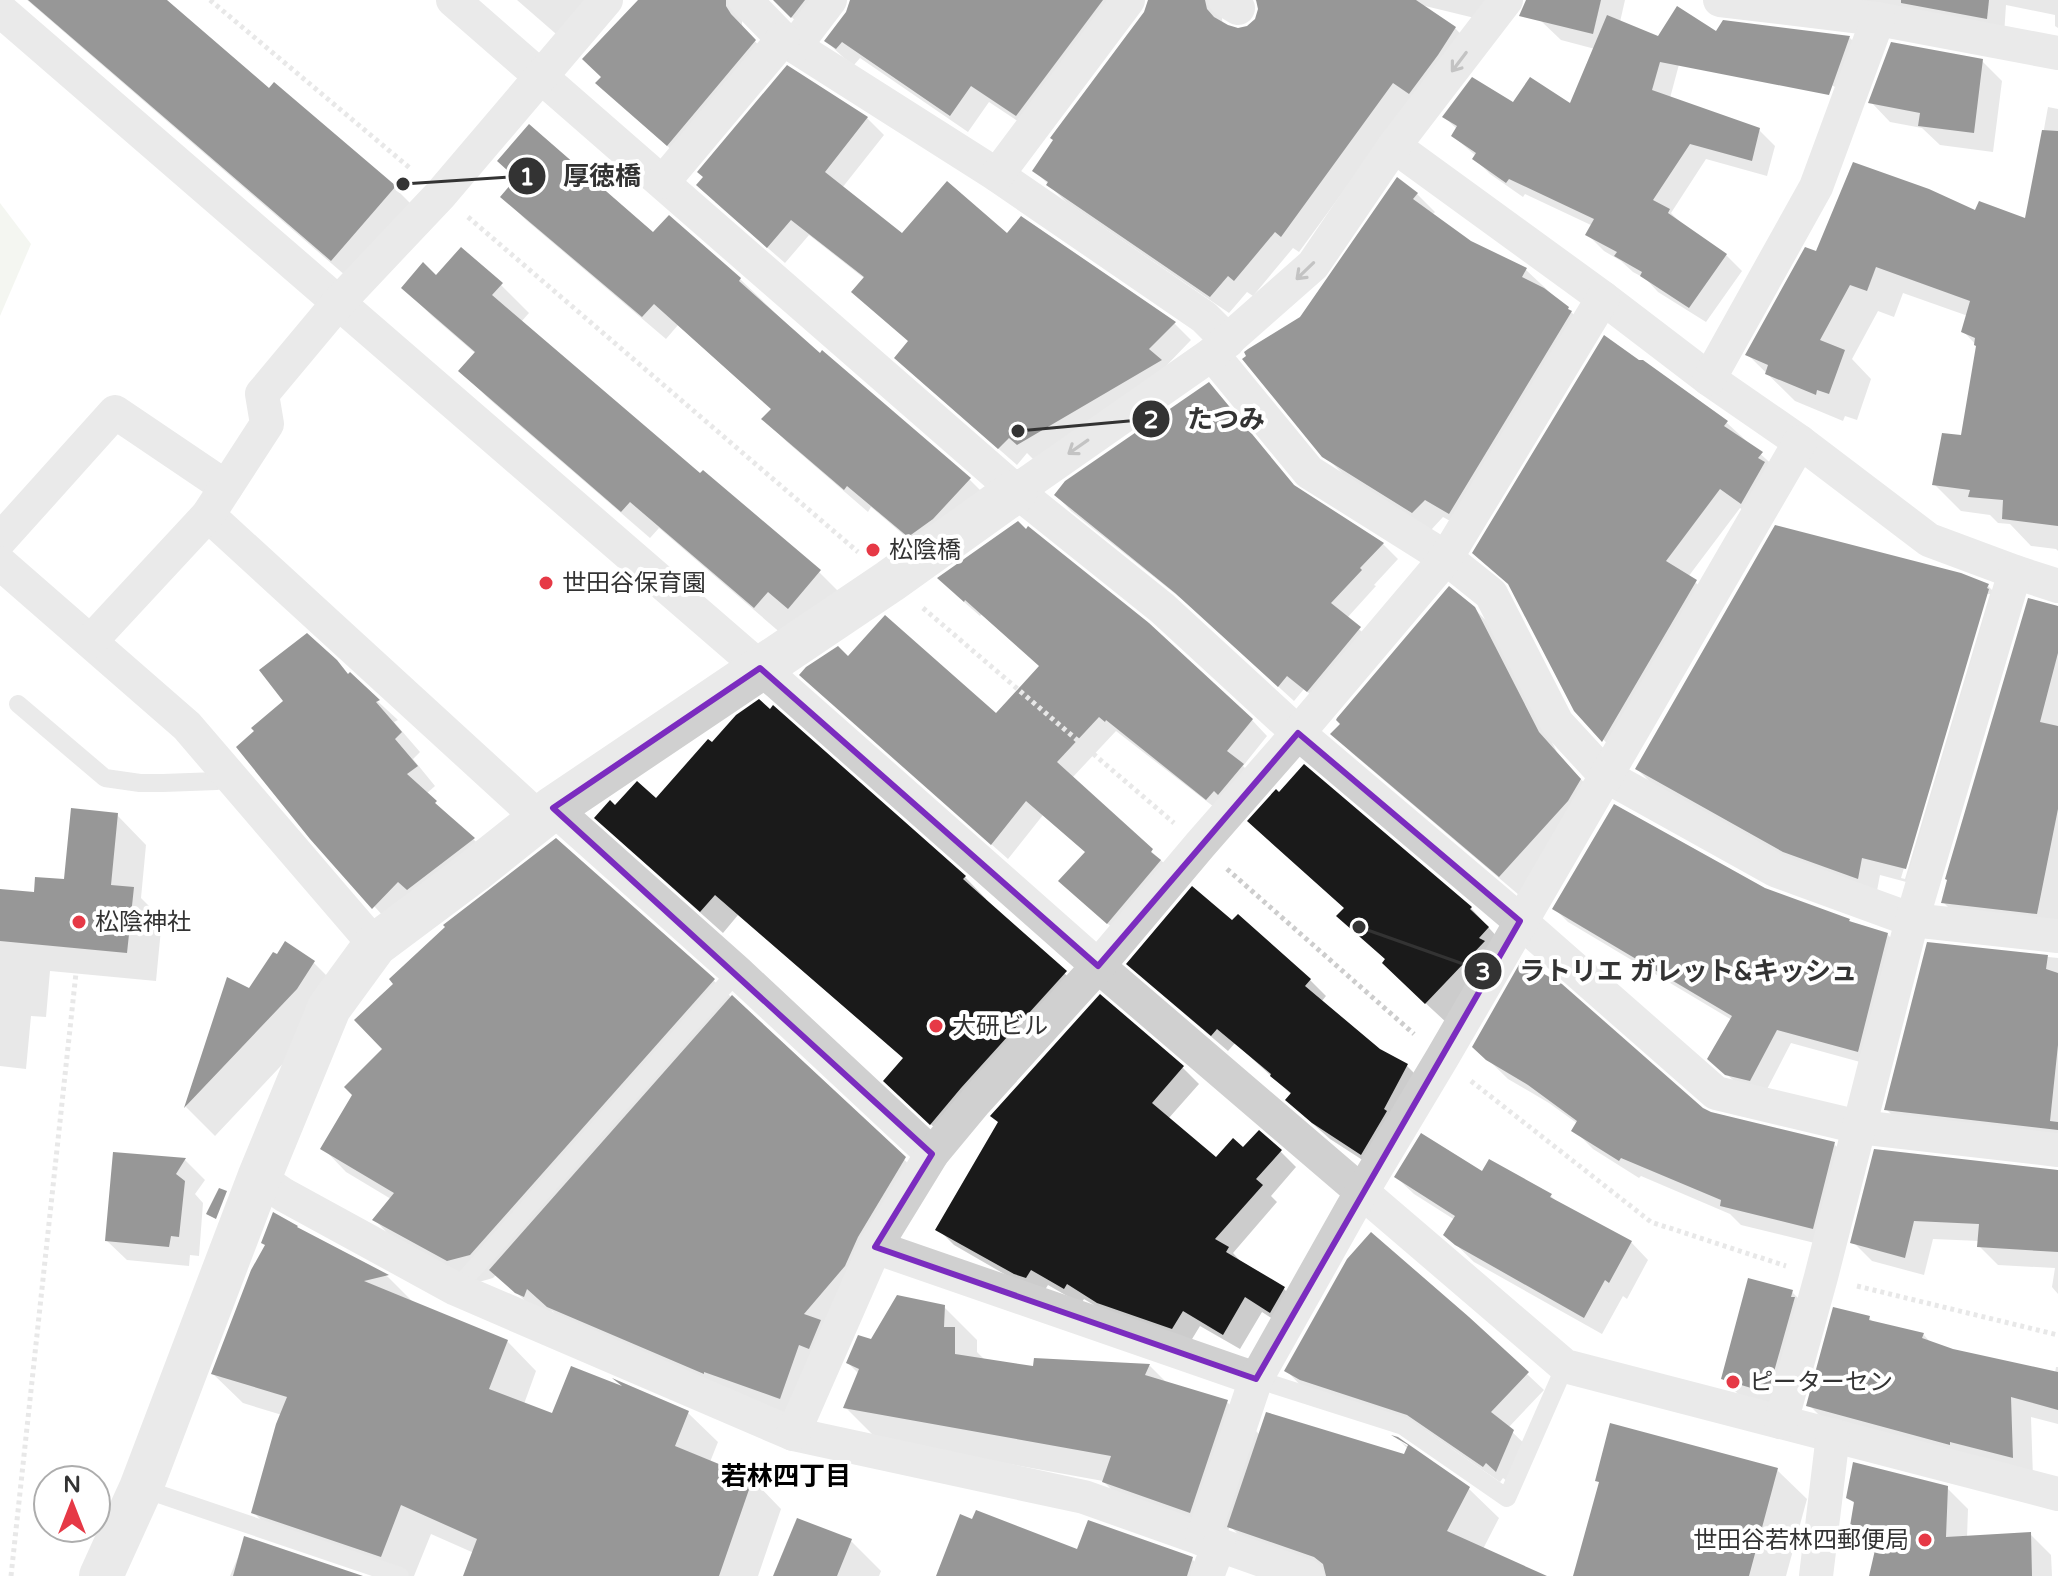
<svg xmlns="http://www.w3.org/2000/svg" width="2058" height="1576" font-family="'Varela Round','Noto Sans JP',sans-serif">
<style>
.green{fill:#e6ecdf}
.shadow{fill:#0003;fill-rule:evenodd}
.building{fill:#1a1a1a}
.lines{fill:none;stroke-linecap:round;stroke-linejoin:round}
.path{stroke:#cdcdcd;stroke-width:5;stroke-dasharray:4 4;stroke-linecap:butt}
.service{stroke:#d0d0d0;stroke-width:18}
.minor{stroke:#d0d0d0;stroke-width:34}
.tertiary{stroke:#d0d0d0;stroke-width:44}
.oneway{stroke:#7a7a7a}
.marked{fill:none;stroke:#7b2cbf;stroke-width:6;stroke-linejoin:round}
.poi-dot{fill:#e63946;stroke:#fff;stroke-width:3}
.labels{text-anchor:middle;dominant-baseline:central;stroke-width:8;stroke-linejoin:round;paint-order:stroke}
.poi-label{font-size:24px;fill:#333;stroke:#fff;text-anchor:start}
.neighbourhood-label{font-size:26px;font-weight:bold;fill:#000;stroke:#fff}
.leader{fill:none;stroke:#333;stroke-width:3}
.callout-dot{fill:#333;stroke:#fff;stroke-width:3}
.mark-label{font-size:24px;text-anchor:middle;font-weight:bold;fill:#fff}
.callout-label{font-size:26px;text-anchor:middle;font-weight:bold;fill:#333;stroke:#fff;stroke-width:8;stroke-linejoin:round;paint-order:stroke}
</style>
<rect width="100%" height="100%" fill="#fff"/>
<path class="green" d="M0 203 31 244 0 316Z"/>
<g class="shadow">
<path d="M27 0H164L270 90 394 187 424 217 361 289Z"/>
<path d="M517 0H597L563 40Z"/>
<path d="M640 0H753L742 13V25L748 34 772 59 685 162 597 83 603 77Z"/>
<path d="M774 0H838L809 34Z"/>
<path d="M851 0H1136L1034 132 989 102 968 132 860 58 854 65 844 58 826 41 848 13Z"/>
<path d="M1149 0H1232L1224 8 1222 19 1223 25 1238 30 1248 28 1256 20 1260 8 1258 2 1255 0H1500L1487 21 1421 5 1455 28 1472 46 1411 99 1299 252 1293 248 1253 296 1247 292 1229 313 1066 202 1035 171 1146 12Z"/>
<path d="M1546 0H1625L1620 22 1681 57 1670 98 1759 130 1775 146 1767 176 1706 159 1671 213 1684 226 1726 255 1742 271 1706 322 1658 292 1646 279 1633 272 1621 261 1604 251 1588 235 1593 226 1525 194 1523 197 1490 174 1474 158 1476 156 1453 136 1457 129 1444 117 1514 105 1571 106 1595 49 1561 40 1541 21Z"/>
<path d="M1794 0H2058V28L2055 26V15L2006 5 2004 35Z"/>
<path d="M1764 27 1850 38 1865 53 1849 96 1777 50Z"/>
<path d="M1982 61 2002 81 1993 152 1940 145 1922 128 1890 122 1871 102Z"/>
<path d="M2048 107 2058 109V156L2042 140Z"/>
<path d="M867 118 884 135 842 188 902 235 1007 236 1174 323 1191 340 1165 367 1035 461 1027 453 1017 465 913 374 910 342 865 279 809 235 785 263 715 202Z"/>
<path d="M2058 168V551L2056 549 2031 546 2010 524 1998 523 1990 515 1961 511 1934 484 1962 437 1978 347 1963 331 1968 316 1903 293 1894 317 1878 311 1852 359 1871 379 1857 420 1845 416 1843 421 1795 401 1748 355 1817 253 1976 212 2027 221Z"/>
<path d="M1417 194 1435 212 1432 215 1470 242 1526 270 1586 326 1468 531 1443 517 1431 530 1343 474 1324 455 1301 319Z"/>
<path d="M503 197 653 235 740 279 820 356 823 353 970 480 993 503 932 559 871 507 868 512 787 442 764 419 772 410 678 325 666 339 526 220Z"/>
<path d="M437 277 501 285 529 313 521 322 700 476 703 473 819 572 847 600 783 635 659 528 650 538 489 399 461 371 476 354 432 316 404 288Z"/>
<path d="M1638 362H1642L1727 423 1781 473 1761 522 1740 508 1688 577 1695 582 1715 601 1623 760 1575 710 1513 588 1475 553Z"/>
<path d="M1209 385 1224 400 1299 491 1383 544 1398 559 1374 585 1376 586 1347 618 1375 644 1323 706 1304 689 1294 701 1193 608 1071 511 1056 495Z"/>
<path d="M1987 585 2006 604 1925 887 1880 875 1876 896 1804 870 1656 788 1637 769ZM1986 594H1990L1905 879 1901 878Z"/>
<path d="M955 594 1252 720 1267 736 1243 766 1258 781 1223 814 1116 731 1072 778 1167 866 1124 938 1077 897 1087 853 1043 815 1008 859 818 691 848 658 996 716 1041 667 982 614 980 616Z"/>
<path d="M1474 608 1494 629 1558 754 1599 799 1519 895 1352 753 1333 734Z"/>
<path d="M2058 608V926L1963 922 1943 902Z"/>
<path d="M349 675 398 720 394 722 420 752 413 759 435 786 426 794 493 858 393 927 312 837Z"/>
<path d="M1304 767 1471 908 1509 950 1448 1024 1406 985 1387 961 1339 916 1346 909 1279 794Z"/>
<path d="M656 800 965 877 986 899 985 901 1087 994 953 1145 908 1103 905 1059 738 915 723 933 619 840 615 808Z"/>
<path d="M117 815 146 845 141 898 162 919 156 981 50 971 46 1017 31 1016 26 1069 0 1066V891L35 894 66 881Z"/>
<path d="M1765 889 1849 920 1852 923 1887 934 1901 948 1871 1065 1791 1043 1765 1093 1742 1088 1724 1072 1732 1020 1568 922 1555 909Z"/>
<path d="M1233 923 1310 980 1326 996 1321 1002 1379 1051 1406 1065 1423 1082 1378 1170 1330 1139 1304 1116 1292 1095 1235 1043 1228 1051 1145 980Z"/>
<path d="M1929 944 2058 958V1146L1905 1128 1886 1109Z"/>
<path d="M314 963 343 992 325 1019 215 1136 186 1107 229 980 250 991Z"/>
<path d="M713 980 930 1184 882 1261 805 1423 574 1331 552 1311 549 1320 542 1317 497 1274 493 1278 472 1284 398 1244 375 1220 391 1199 346 1172 323 1148Z"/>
<path d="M1100 997 1183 1068 1199 1084 1168 1119 1217 1160 1243 1150 1280 1151 1296 1167 1271 1196 1277 1202 1233 1253 1244 1265 1284 1289 1300 1305 1287 1328 1262 1312 1240 1349 1200 1326 1189 1344 1115 1318 1084 1299 1081 1304 1048 1285 1043 1293 1032 1290 954 1245 938 1229Z"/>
<path d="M1474 1046 1702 1110 1834 1144 1853 1163 1831 1247 1741 1225 1730 1214 1641 1176 1639 1178 1593 1149 1574 1130 1578 1124 1549 1103 1508 1079Z"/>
<path d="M1876 1151 2058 1180V1294L2052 1287 2055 1268 1998 1265 1979 1246 1980 1241 1933 1239 1924 1275 1872 1261 1853 1242Z"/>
<path d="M115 1154 185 1160 205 1180 195 1194 203 1203 199 1256 190 1255 189 1266 127 1260 107 1241Z"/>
<path d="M1483 1174 1551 1196 1560 1205 1631 1242 1648 1260 1627 1299 1623 1296 1602 1334 1474 1262 1446 1235 1455 1220 1414 1194 1396 1177Z"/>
<path d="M302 1232 388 1277 415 1304 507 1341 536 1371 524 1404 553 1416 688 1413 718 1442 710 1462 752 1479 781 1509 758 1576H477L474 1553 431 1534 414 1576H384L283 1542 253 1512 282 1415 243 1403 213 1374Z"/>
<path d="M1792 1292 1808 1308 1784 1407 1739 1395 1723 1379Z"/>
<path d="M944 1307 977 1340V1352L986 1361 1035 1369 1036 1360 1150 1366 1168 1384 1227 1402 1260 1435 1405 1456 1408 1449 1400 1441 1469 1489 1499 1518 1483 1549 1545 1576H1317L1259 1556 1230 1526 1223 1545 1137 1515 1103 1481 878 1440 845 1407 859 1374 848 1363 872 1342Z"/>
<path d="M1467 1318 1544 1390 1508 1428 1529 1448 1513 1486 1503 1478 1500 1482 1426 1431 1318 1396 1302 1387 1286 1370Z"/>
<path d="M1869 1318 1874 1323 1923 1334 1932 1344 1952 1351 2055 1373 2056 1367H2058V1424L2031 1417 2033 1478 1830 1426 1809 1405Z"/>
<path d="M1777 1470 1807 1499 1786 1576H1575Z"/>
<path d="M1947 1488 1968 1509 1967 1538 2030 1534 2051 1555 2052 1576H1871L1876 1553 1872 1552 1851 1531 1856 1505 1848 1497Z"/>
<path d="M246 1538 356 1576H230Z"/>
<path d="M851 1541 881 1571 879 1576H776Z"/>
<path d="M1078 1552 1192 1559 1209 1576H938Z"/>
</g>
<g class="building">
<path d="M28 0H167L269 88 274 82 396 186 331 261Z"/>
<path d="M638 0H726V6L731 14 756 40 667 146 595 83 601 77 582 59Z"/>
<path d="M773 0H805L791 18Z"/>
<path d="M850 0H1103L1016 116 971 86 950 116 842 42 836 49 824 41 846 12Z"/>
<path d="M1148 0H1205L1207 9 1214 17 1228 25 1238 28 1247 26 1255 19 1258 9 1256 0H1416L1456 27 1438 55 1409 94 1393 83 1281 237 1275 232 1234 281 1228 276 1210 297 1046 185 1048 182 1032 171 1053 140 1050 138 1144 12Z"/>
<path d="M1526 0H1601L1593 34 1519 16Z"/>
<path d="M1901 0H1989L1987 19 1901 3Z"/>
<path d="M1677 6 1716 31 1723 20 1850 36 1829 95 1660 62 1652 90 1760 128 1752 161 1690 144 1653 200 1670 209 1668 213 1727 254 1689 308 1640 276 1642 272 1614 256 1617 252 1585 235 1594 219 1509 179 1506 183 1472 159 1476 153 1451 136 1457 126 1442 117 1472 77 1513 102 1530 77 1570 103 1607 15 1658 36Z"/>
<path d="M1891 42 1983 59 1974 133 1918 126 1920 113 1868 103Z"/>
<path d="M787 65 868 117 825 172 902 233 947 181 1007 233 1021 216 1176 322 1149 349 1162 360 1017 445 1009 438 998 449 894 358 908 341 851 292 864 277 791 220 767 248 696 185 703 177 697 172Z"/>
<path d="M529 124 653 232 669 215 741 278 739 281 820 353 822 350 971 478 933 519 908 537 847 486 844 490 761 419 771 409 654 304 642 317 500 197 516 178 497 161Z"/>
<path d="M2042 130 2058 131V526L2002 519 2003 500 1968 497 1970 490 1932 485 1942 433 1961 435 1976 346 1974 345 1975 338 1961 332 1970 301 1876 267 1867 291 1850 285 1820 340 1845 350 1829 394 1817 390 1816 395 1765 374 1768 365 1745 355 1805 247 1816 251 1853 162 1929 189 1975 210 1979 201 2025 218Z"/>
<path d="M1397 177 1418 193 1413 199 1471 241 1527 268 1522 277 1544 288 1569 307 1568 309 1572 311 1449 514 1425 500 1412 513 1322 457 1242 359 1246 356 1244 352 1248 349 1300 317Z"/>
<path d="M461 247 503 283 492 295 700 473 703 470 821 570 788 609 768 592 754 608 630 502 621 512 458 371 475 352 401 288 423 262 436 275Z"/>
<path d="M1604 335 1639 360H1643L1728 421 1724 426 1763 452 1758 458 1765 462 1741 504 1720 489 1666 561 1697 580 1602 742 1574 711 1508 584 1472 553Z"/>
<path d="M1209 382 1294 485 1384 543 1360 568 1362 570 1331 603 1361 627 1307 692 1287 676 1278 687 1175 593 1054 495 1065 481Z"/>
<path d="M1018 521 1026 529 1028 526 1149 623 1253 719 1227 751 1244 764 1218 795 1214 791 1206 800 1106 720 1105 722 1099 717 1057 762 1153 849 1151 852 1161 860 1107 924 1058 881 1085 852 1026 801 991 845 799 675 806 667 838 646 848 656 885 615 996 713 1039 666 965 600 964 602 937 578Z"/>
<path d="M1775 525 1961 573 1989 584 1987 588 1989 589 1906 869 1862 858 1858 879 1783 852 1635 769Z"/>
<path d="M1449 586 1475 607 1539 732 1581 779 1568 801 1499 877 1330 734 1340 724 1336 720 1337 718Z"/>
<path d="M2028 598 2058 606V653L2040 722 2058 726V809L2037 914 1941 903 1947 880 1945 879Z"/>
<path d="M307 633 337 660 348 674 350 672 380 700 376 702 402 732 395 739 418 766 407 774 437 801 435 803 475 838 407 890 398 882 372 909 310 839 236 747 254 731 251 728 283 701 259 670Z"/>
<path d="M759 699 770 709 773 705 966 876 963 879 1067 971 961 1088 930 1125 883 1081 903 1058 715 895 700 912 594 818 610 800 615 805 637 781 656 798 708 739 712 742 736 715Z"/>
<path d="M1304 764 1472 907 1470 909 1489 927 1479 938 1485 941 1425 1004 1382 963 1385 959 1336 916 1344 908 1247 821 1276 789 1279 792Z"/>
<path d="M1614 804 1765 888 1850 919 1849 921 1888 933 1858 1052 1777 1030 1750 1081 1725 1075 1707 1059 1732 1016 1552 909Z"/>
<path d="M71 808 118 813 111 885 134 887 127 953 0 941V889L34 892 35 877 64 879Z"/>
<path d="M556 838 715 979 470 1255 447 1261 372 1220 394 1193 320 1149 352 1095 344 1087 382 1049 354 1020 393 984 389 979 445 927 443 925Z"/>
<path d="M1192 886 1232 920 1238 914 1311 979 1305 986 1380 1049 1408 1064 1384 1109 1387 1111 1361 1155 1312 1123 1285 1100 1291 1093 1270 1076 1271 1074 1217 1029 1211 1036 1126 964Z"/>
<path d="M285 941 315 961 297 989 184 1108 227 977 249 988 273 952 277 954Z"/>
<path d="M1927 942 2048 955 2046 969 2058 973V1045L2050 1121 2058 1122V1130L1884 1110Z"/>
<path d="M1521 961 1562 984 1703 1108 1711 1112 1835 1142 1813 1229 1720 1206 1721 1200 1621 1158 1619 1161 1571 1131 1577 1121 1528 1085 1486 1060 1472 1047Z"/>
<path d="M1100 994 1184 1066 1152 1103 1216 1157 1233 1138 1243 1147 1259 1130 1282 1150 1256 1179 1263 1185 1215 1239 1229 1247 1226 1252 1285 1287 1270 1313 1245 1297 1223 1335 1183 1311 1172 1329 1097 1303 1067 1284 1064 1289 1031 1270 1026 1278 1014 1274 935 1230 998 1122 990 1116Z"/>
<path d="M732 995 906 1157 858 1237 845 1266 804 1314 821 1320 809 1349 799 1345 780 1399 704 1372V1374L547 1307 527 1289 524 1297 515 1293 489 1270Z"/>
<path d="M1421 1133 1482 1171 1489 1159 1552 1194 1550 1197 1632 1241 1609 1283 1605 1280 1584 1318 1455 1245 1443 1235 1455 1216 1394 1177Z"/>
<path d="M1874 1149 2058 1170V1252L1977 1247 1979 1224 1914 1221 1905 1258 1850 1243Z"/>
<path d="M113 1152 186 1158 176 1174 185 1181 179 1237 171 1236 169 1247 105 1241Z"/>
<path d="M219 1188 227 1191 216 1219 206 1214Z"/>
<path d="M273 1212 298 1226 297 1227 389 1275 364 1281 508 1340 489 1389 552 1413 571 1366 622 1386 612 1378 689 1411 675 1446 753 1478 719 1576H463L477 1539 401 1505 381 1557 251 1513 276 1424 287 1397 211 1374 251 1270 265 1245 261 1243Z"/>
<path d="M1371 1232 1469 1317 1529 1372 1491 1412 1514 1430 1496 1472 1486 1463 1483 1467 1407 1415 1300 1380 1284 1371 1347 1259Z"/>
<path d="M1748 1278 1793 1290 1791 1297H1795L1768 1393 1721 1379Z"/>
<path d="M897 1295 945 1305 944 1327H955V1354L1033 1366 1034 1358 1150 1364 1145 1375 1228 1400 1190 1513 1102 1482 1111 1456 843 1408 859 1369 846 1363 858 1335 871 1339Z"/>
<path d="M1833 1307 1870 1316 1869 1320 1924 1333 1922 1338 1953 1349 2058 1372V1410L2011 1397 2013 1458 1950 1442V1445L1806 1406Z"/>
<path d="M1266 1412 1404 1454 1408 1445 1391 1435 1398 1437 1470 1487 1447 1531 1547 1576H1326L1323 1564 1314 1557 1227 1527Z"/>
<path d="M1610 1423 1778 1468 1749 1576H1573L1599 1482 1595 1481Z"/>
<path d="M1853 1462 1948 1486 1946 1537 2031 1532 2032 1576H1869L1878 1537 1849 1532 1854 1502 1846 1498Z"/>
<path d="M976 1510 1077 1549 1088 1520 1193 1557 1187 1576H936L960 1514 972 1519Z"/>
<path d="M797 1518 852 1539 837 1576H773Z"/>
<path d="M244 1536 363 1576H233Z"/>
</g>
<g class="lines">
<g class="path">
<path d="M210 0 411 169"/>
<path d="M468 217 858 552"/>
<path d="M923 608 1174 823"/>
<path d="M1227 869 1414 1034"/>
<path d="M1471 1081 1651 1222 1786 1266"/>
<path d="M1857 1286 2058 1335"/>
<path d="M11 1576 76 973"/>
</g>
<g class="service">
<path d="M18 704 105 778 140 783H163L217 781 228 774"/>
<path d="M456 1289 737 972"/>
<path d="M1256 1379 1403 1426 1507 1498 1565 1366"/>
<path d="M141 1488 400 1576"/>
</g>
<g class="minor">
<path d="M453 0 1016 491 1162 608 1298 733 1520 921 1716 1093 1859 1127 2058 1150"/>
<path d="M745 0 783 39 997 175 1204 317 1228 341"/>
<path d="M1225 0 1238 8"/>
<path d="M1720 0 1878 19 2058 53"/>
<path d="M0 10 778 683 1098 966 1565 1366 2058 1494"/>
<path d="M795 46 830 0"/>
<path d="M1394 146 1603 298 1709 379 1800 442 1929 540 2015 572 2058 586"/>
<path d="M997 175 1128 0"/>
<path d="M663 182 783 39"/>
<path d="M1212 354 1309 472 1446 558 1491 594 1557 723 1606 776 1775 870 1912 920 2058 936"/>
<path d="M1709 379 1816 187 1878 19"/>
<path d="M1016 491 1212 354 1313 265 1394 146 1506 0"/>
<path d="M208 515 539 818"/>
<path d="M0 540 115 412 226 487"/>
<path d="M0 563 187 726 375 945"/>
<path d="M91 641 208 515 267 424 262 394 338 303 441 194 606 0"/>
<path d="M553 808 737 972 932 1154"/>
<path d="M259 1178 284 1195 456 1289 793 1434 1084 1497 1307 1576"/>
<path d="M875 1247 1256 1379"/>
<path d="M1781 1422 1821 1277 1912 920 2015 572"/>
<path d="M793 1434 875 1247 932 1154 976 1101 1098 966 1200 845 1298 733 1446 558 1603 298"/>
<path d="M1202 1539 1256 1379 1351 1210 1442 1058 1800 442"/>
<path d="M1207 1576 1219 1545"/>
<path d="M1816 1576 1833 1435"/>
</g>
<path class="tertiary" d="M101 1576 141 1488 259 1178 329 1008 375 945 474 871 553 808 890 581 1016 491"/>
</g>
<defs><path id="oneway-shaft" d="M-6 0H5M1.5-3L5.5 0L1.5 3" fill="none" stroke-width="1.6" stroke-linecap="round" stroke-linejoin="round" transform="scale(2)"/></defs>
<g class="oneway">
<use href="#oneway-shaft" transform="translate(1459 62) rotate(127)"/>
<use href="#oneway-shaft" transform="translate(1305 271) rotate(136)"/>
<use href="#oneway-shaft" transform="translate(1078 447) rotate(145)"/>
</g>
<path d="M0 0H2058V1576H0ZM760 668 1098 966 1298 733 1520 921 1256 1379 875 1247 932 1154 553 808Z" fill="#fff" fill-opacity=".55" fill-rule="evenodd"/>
<path class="marked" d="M760 668 1098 966 1298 733 1520 921 1256 1379 875 1247 932 1154 553 808Z"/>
<g class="poi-dot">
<circle cx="873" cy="550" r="8"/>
<circle cx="546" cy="583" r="8"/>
<circle cx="79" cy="922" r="8"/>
<circle cx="936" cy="1026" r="8"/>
<circle cx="1733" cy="1382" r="8"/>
<circle cx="1925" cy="1540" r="8"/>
</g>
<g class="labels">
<g class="poi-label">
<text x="889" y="550">松陰橋</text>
<text x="562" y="583">世田谷保育園</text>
<text x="95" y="922">松陰神社</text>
<text x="952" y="1026">大研ビル</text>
<text x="1749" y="1382">ピーターセン</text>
<text x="1909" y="1540" text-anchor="end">世田谷若林四郵便局</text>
</g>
<g class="neighbourhood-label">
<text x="786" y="1476">若林四丁目</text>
</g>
</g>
<path class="leader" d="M403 184L527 176M1018 431L1151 419M1359 927L1483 971"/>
<g class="callout-dot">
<circle cx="403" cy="184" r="8"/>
<circle cx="1018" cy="431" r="8"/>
<circle cx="1359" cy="927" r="8"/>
<circle cx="527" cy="176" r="20"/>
<circle cx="1151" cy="419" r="20"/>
<circle cx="1483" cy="971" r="20"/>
</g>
<g class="mark-label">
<text x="527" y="185">1</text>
<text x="1151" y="428">2</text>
<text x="1483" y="980">3</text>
</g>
<g class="callout-label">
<text x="602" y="185">厚徳橋</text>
<text x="1226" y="428">たつみ</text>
<text x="1688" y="980">ラトリエ ガレット&amp;キッシュ</text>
</g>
<g transform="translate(72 1504)"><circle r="38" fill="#ffffff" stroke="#adadad" stroke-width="2"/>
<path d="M0-6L14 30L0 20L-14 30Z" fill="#e63946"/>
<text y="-12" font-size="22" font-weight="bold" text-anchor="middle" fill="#333333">N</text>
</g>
</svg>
